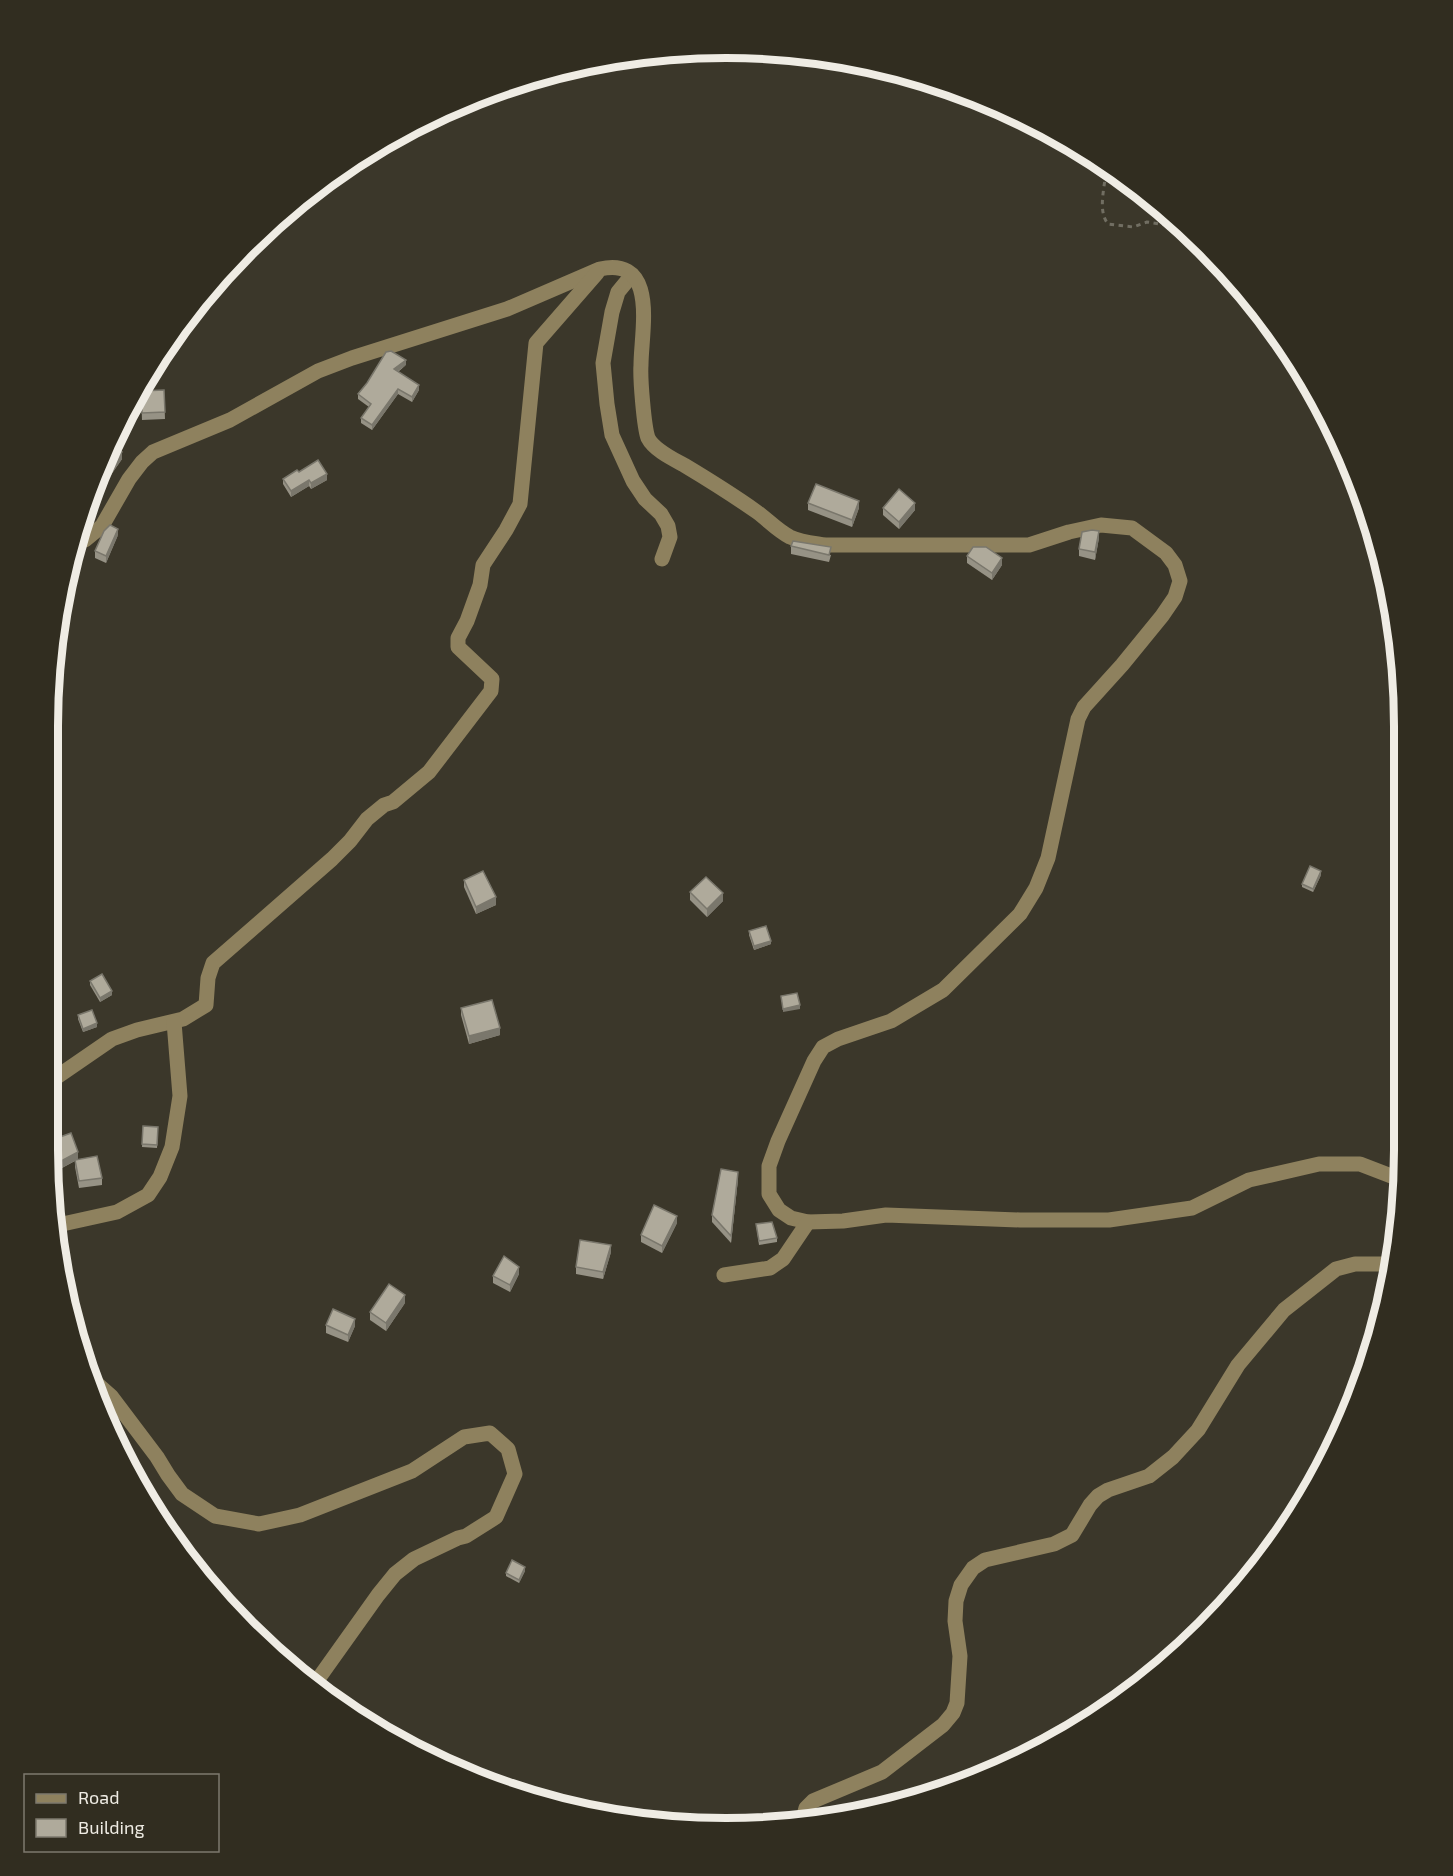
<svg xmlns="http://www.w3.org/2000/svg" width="1453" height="1876" font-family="'Exo 2',sans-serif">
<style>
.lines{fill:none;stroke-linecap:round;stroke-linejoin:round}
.path{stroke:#716e62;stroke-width:3;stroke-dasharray:4.5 4.5;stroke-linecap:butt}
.minor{stroke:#8e815e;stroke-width:15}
.wall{fill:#969285}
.shaded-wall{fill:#7a776c}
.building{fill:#afaa9b;stroke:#7a776c;stroke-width:1.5}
.rim{fill:none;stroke:#efece4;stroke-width:8}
</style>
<rect width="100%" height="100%" fill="#3b372a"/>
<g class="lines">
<path class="path" d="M1106 164C1107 182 1096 209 1108 224L1133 227 1147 222 1184 228"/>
<g class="minor">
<path d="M632 275 618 292 612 312 603 363 607 404 612 435 633 481 645 499 661 514 668 526 670 537 662 559"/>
<path d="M78 540H85L102 526 129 479 142 462 153 452 230 420 318 371 352 358 507 309 600 269C659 256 641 332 641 365 640 378 644 427 648 438 654 450 673 459 684 465 709 480 733 495 757 512 768 520 778 531 790 537 801 542 813 543 825 545H1029L1069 532 1101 525 1132 528 1166 553 1175 565 1180 581 1175 597 1162 616 1122 665 1084 707 1078 719 1048 858 1036 888 1020 914 943 990 891 1021 838 1039 823 1047 814 1061 778 1141 769 1166V1194L779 1210 791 1218 808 1222 843 1221 886 1215 1020 1220H1109L1192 1208 1249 1180 1319 1164H1360L1399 1179"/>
<path d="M48 1083 112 1039 137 1030 183 1019 206 1005 208 978 213 963 332 859 350 841 367 819 384 805 393 802 429 772 491 691 492 679 458 647V638L467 621 480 585 483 565 506 530 520 504 536 343 597 273"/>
<path d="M58 1225 117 1212 148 1195 160 1177 172 1147 180 1096 174 1022"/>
<path d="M724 1275 770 1268 783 1259 808 1222"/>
<path d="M94 1381 111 1396 157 1457 168 1475 182 1494 215 1516 259 1524 300 1515 412 1471 464 1437 490 1433 508 1449 515 1474 496 1517 466 1536 458 1538 414 1559 395 1574 378 1595 316 1682"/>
<path d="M802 1823 806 1808 813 1801 882 1772 943 1725 953 1713 957 1703 960 1656 955 1621 956 1601 961 1585 973 1568 985 1560 1054 1544 1072 1535 1090 1505 1098 1496 1108 1490 1149 1476 1173 1457 1198 1430 1238 1365 1284 1310 1336 1269 1355 1264H1393"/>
</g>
</g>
<g class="wall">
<path d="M406 365 398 372 419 390 412 402 398 394 372 430 361 423V418L369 407 358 399V394Z"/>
<path d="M164 390 165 419 142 420 141 391Z"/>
<path d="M111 444 122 459 104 485 96 480Z"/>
<path d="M299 472 327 480 311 489 309 486 291 497 283 484V479Z"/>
<path d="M808 503 859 508 852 527 808 510Z"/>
<path d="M883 508 915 510 899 529 883 515Z"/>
<path d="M118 535 106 563 95 558V551Z"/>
<path d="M1099 538 1095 560 1079 556V549Z"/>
<path d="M791 546 831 555 829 562 791 554Z"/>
<path d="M967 556 1002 565 992 580 967 563Z"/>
<path d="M1321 875 1313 892 1302 887V884Z"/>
<path d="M464 880 496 905 476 914 464 887Z"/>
<path d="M690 892 723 901 707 917 690 900Z"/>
<path d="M749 931 771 944 754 950 749 935Z"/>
<path d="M90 981 112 995 100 1002 90 985Z"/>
<path d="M461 1008 500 1035 469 1044 461 1015Z"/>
<path d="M78 1015 97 1027 83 1032 78 1019Z"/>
<path d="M143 1126 158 1127 157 1148 142 1147Z"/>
<path d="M52 1140 102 1178V1185L79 1188 75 1167V1161L51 1174 48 1149 52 1144Z"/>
<path d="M738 1179 731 1243 712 1222V1215Z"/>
<path d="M677 1223 662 1253 641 1242V1235Z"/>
<path d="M756 1224 777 1238V1242L759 1245Z"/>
<path d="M611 1252 603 1279 576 1274V1267Z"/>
<path d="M519 1274 510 1292 493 1283V1276Z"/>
<path d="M405 1303 386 1331 370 1320V1312Z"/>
<path d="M326 1325 355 1326 348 1342 326 1333Z"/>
<path d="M525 1571 519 1583 506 1576V1573Z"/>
</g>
<g class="shaded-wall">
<path d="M406 360V365L394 374V369Z"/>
<path d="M419 385V390L412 402V397Z"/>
<path d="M398 389V394L372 430V425Z"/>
<path d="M122 452V459L104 485V478Z"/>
<path d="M327 474V480L311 489V483Z"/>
<path d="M309 480V486L291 497V491Z"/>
<path d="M859 501V508L852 527V520Z"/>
<path d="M915 503V510L899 529V522Z"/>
<path d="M118 529V535L106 563V556Z"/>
<path d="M1099 531V538L1095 560V552Z"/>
<path d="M1002 558V565L992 580V573Z"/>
<path d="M1321 871V875L1313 892V889Z"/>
<path d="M723 893V901L707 917V909Z"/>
<path d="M496 897V905L476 914V907Z"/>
<path d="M771 941V944L754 950V946Z"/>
<path d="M112 991V995L100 1002V998Z"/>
<path d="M800 1005V1009L783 1012V1009Z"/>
<path d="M97 1023V1027L83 1032V1029Z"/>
<path d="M500 1028V1035L469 1044V1036Z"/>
<path d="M78 1152V1159L51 1174 50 1167Z"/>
<path d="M738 1172V1179L731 1243V1236Z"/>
<path d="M677 1216V1223L662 1253V1246Z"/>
<path d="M611 1245V1252L603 1279V1272Z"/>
<path d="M519 1267V1274L510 1292V1285Z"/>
<path d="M405 1295V1303L386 1331V1323Z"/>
<path d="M355 1319V1326L348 1342V1335Z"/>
<path d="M525 1567V1571L519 1583V1580Z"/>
</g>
<g class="building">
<path d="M391 351 406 360 394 369 419 385 412 397 398 389 372 425 361 418 371 404 358 394 367 383 386 352Z"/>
<path d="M164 390 165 412 142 413 141 391Z"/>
<path d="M111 444 122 452 104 478 98 474Z"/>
<path d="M318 460 327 474 311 483 309 480 291 491 283 479 297 470 299 472Z"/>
<path d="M816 484 859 501 852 520 808 503Z"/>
<path d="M899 489 915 503 899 522 883 508Z"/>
<path d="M110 525 118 529 106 556 95 551 104 531Z"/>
<path d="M1092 530 1099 531 1095 552 1079 549 1082 532Z"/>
<path d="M793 541 831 547 829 555 791 546Z"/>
<path d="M973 547H986L1002 558 992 573 967 556Z"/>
<path d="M1310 866 1321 871 1313 889 1302 884Z"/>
<path d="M483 871 496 897 476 907 464 880Z"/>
<path d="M706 877 723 893 707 909 690 892Z"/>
<path d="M766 926 771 941 754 946 749 931Z"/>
<path d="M102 974 112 991 100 998 90 981Z"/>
<path d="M797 993 800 1005 783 1009 781 996Z"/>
<path d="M492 1000 500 1028 469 1036 461 1008Z"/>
<path d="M92 1010 97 1023 83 1029 78 1015Z"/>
<path d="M143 1126 158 1127 157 1145 142 1144Z"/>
<path d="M71 1133 78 1152 50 1167 48 1146 54 1143 52 1140Z"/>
<path d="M97 1156 102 1178 79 1181 75 1160Z"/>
<path d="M721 1169 738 1172 731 1236 712 1215Z"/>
<path d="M654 1205 677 1216 662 1246 641 1235Z"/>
<path d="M772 1222 777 1238 759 1241 756 1224Z"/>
<path d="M580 1240 611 1245 603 1272 576 1267Z"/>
<path d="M504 1256 519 1267 510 1285 493 1276Z"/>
<path d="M389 1284 405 1295 386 1323 370 1312Z"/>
<path d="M333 1309 355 1319 348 1335 326 1325Z"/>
<path d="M512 1560 525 1567 519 1580 506 1573Z"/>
</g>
<path d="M0 0H1453V1876H0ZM726 58H726A668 668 0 0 1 1394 726V1150A668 668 0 0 1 726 1818H726A668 668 0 0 1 58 1150V726A668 668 0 0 1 726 58Z" fill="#312d20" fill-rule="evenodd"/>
<path class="rim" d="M726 58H726A668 668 0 0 1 1394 726V1150A668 668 0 0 1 726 1818H726A668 668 0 0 1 58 1150V726A668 668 0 0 1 726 58Z"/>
<rect x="24" y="1774" width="195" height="78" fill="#312d20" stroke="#7d796e" stroke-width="1.5"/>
<rect x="36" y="1794" width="30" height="9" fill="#8e815e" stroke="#7d796e" stroke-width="1.5"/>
<text x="78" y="1804" font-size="18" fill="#efece4">Road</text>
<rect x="36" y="1819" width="30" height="18" fill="#afaa9b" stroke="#7d796e" stroke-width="1.5"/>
<text x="78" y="1834" font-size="18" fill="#efece4">Building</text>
</svg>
